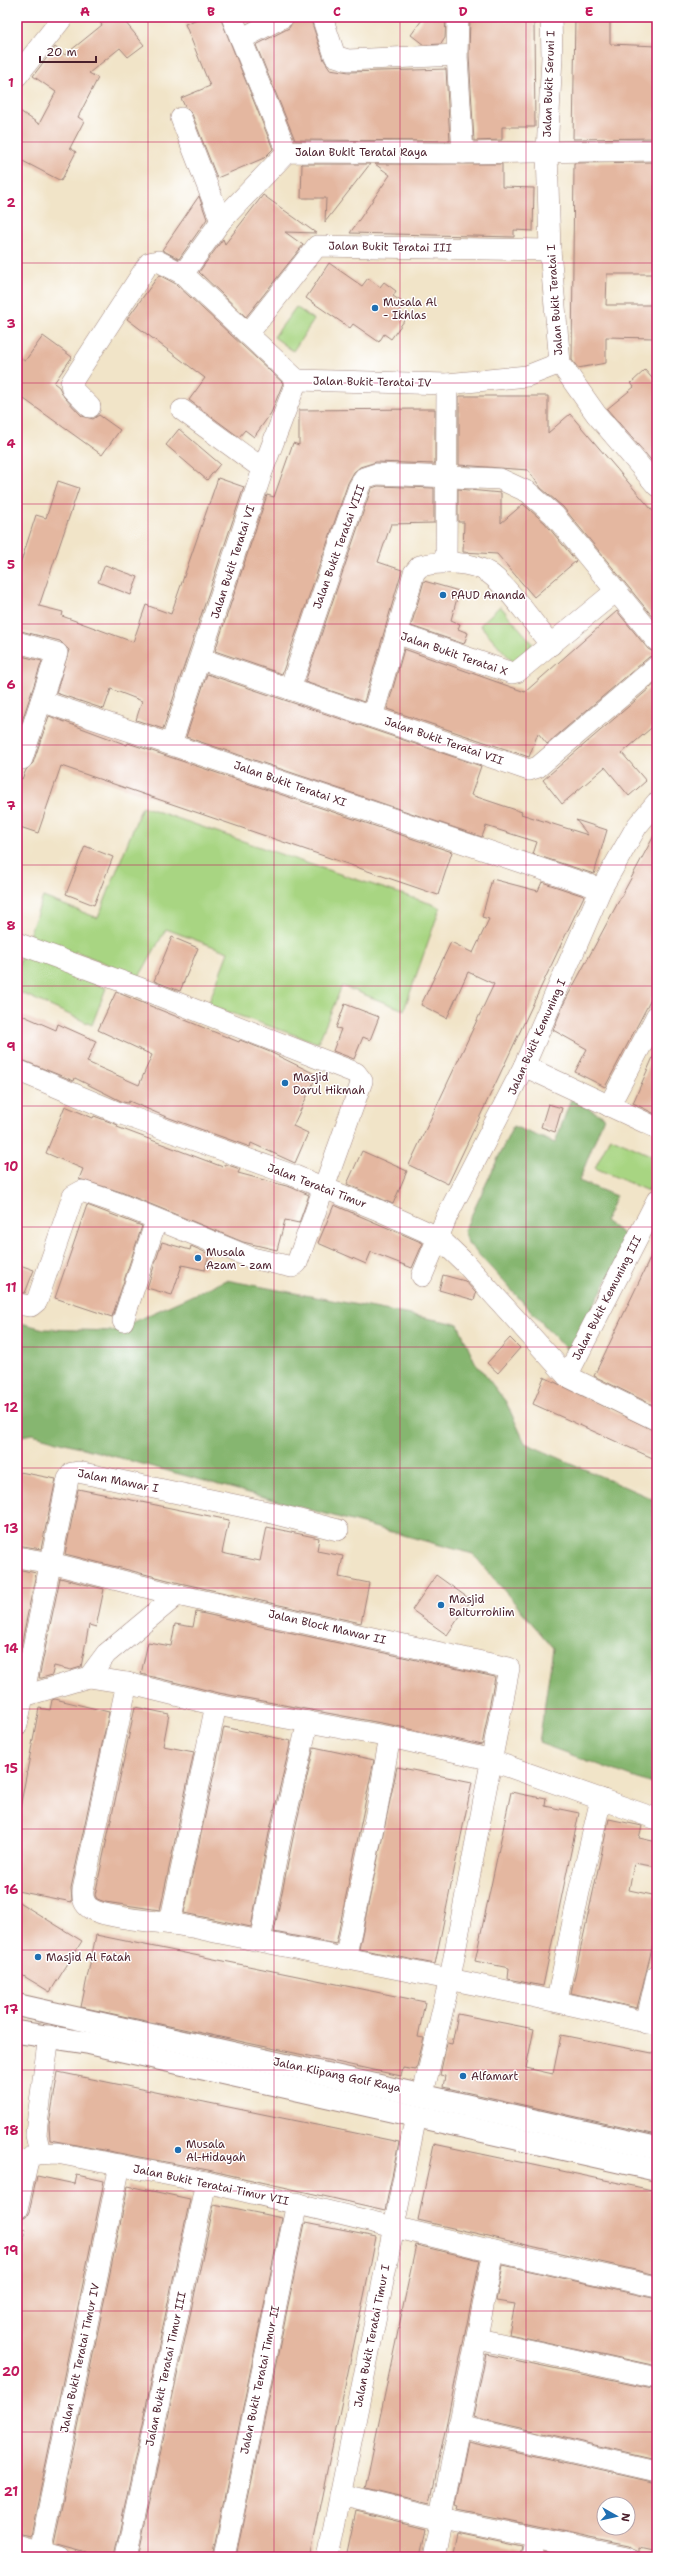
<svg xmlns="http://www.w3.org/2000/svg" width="674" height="2574" font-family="'Shantell Sans',sans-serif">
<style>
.green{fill:#a8d582;stroke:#797a56}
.forest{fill:#86b670;stroke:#686a4e}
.building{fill:#e4b7a0;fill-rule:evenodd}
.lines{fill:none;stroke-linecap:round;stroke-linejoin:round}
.minor-casing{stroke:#9e827a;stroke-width:22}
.major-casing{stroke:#9e827a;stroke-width:24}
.minor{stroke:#fff;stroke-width:21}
.major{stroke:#fff;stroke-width:22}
.grid{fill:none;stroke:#c2185b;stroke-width:1;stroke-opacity:0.55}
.poi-dot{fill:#1f6fb2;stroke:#fff;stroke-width:1.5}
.labels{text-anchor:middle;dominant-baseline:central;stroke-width:3;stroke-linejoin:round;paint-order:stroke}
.street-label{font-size:11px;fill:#4a1f2b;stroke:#fff}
.poi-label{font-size:11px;fill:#4a1f2b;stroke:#fff;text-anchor:start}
.neatline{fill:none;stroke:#c2185b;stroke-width:1.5}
.grid-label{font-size:13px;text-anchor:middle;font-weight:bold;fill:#c2185b}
</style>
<rect width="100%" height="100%" fill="#fff"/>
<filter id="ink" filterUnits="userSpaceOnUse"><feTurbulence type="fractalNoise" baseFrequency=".025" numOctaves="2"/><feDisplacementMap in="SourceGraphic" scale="8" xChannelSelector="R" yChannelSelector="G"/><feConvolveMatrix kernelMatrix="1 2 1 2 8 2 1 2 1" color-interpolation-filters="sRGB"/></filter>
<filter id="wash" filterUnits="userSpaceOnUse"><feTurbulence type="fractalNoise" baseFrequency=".012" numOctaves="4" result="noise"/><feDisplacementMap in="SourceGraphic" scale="16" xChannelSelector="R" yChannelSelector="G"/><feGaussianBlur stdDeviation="0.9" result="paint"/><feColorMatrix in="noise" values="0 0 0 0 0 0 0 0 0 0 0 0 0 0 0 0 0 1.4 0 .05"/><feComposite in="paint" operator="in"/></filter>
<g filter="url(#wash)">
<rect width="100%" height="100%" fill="#f1e4c8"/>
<g class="green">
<path d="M296 307 314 320 293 351 274 337Z"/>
<path d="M500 606 533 644 513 662 480 625Z"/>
<path d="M142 806 306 863 432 904 440 908 404 1010 342 986 318 1043 208 1005 228 952 166 929 139 977 75 951 66 972 106 988 92 1025 17 991V968L43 897 98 918Z"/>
<path d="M610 1137 657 1158V1170L648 1191 595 1168Z"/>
</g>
<g class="forest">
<path d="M571 1099 604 1117 579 1181 616 1196 605 1221 630 1239 568 1351 468 1243 464 1231 513 1126 555 1143Z"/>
<path d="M226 1280 458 1324 475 1362 506 1402 525 1443 657 1501V1786L539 1743 553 1648 473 1554 32 1434 17 1437V1322L44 1329 113 1331Z"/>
</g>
<g id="blocks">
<g class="building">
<path d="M96 17H121L144 45 128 57 120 48 89 73 98 78 78 117 84 121 70 148 76 152 61 181 17 158V109L39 124 56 92 33 76 55 47 65 55 102 25Z"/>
<path d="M202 17H220L273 149 264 158 217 178 192 114 185 107 181 98 210 86 185 24Z"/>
<path d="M295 17H310L324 60 330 69 349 72 446 69 450 141 295 140 256 45 289 28Z"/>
<path d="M424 17H446L445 38 441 44 424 45 411 35Z"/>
<path d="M470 17H501V21H534L535 127H502V140L474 141 469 55Z"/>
<path d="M575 17H610V44L657 46 656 138 573 139Z"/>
<path d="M655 162 654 274H607L606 305H654V338L606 337V363L578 368 572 360 574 163Z"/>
<path d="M302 164H301H370L325 222 326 198H301Z"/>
<path d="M375 164H502V187L534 188 533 231 514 230V237L350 233 390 175Z"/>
<path d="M263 195 316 233 285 232 303 245 246 317 199 272 223 239 225 244Z"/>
<path d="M199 196 207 219 179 259 162 250Z"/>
<path d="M329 263 362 286 368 278 380 287 384 282 396 291 393 296 405 304 399 312 407 317 391 339 384 334 379 342 353 324 350 328 306 298Z"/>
<path d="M159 275 176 284 283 383 271 413 254 437 245 430 239 437 189 400 205 378 127 319Z"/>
<path d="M43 336 72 357 54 383 59 387 64 397 82 416 93 419 99 415 120 430 102 455 17 394V356L25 361Z"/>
<path d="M645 370 657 384V467L607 409 634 387 631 383Z"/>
<path d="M459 396H548V433L570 414 657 516V622L563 507 541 488 528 470 459 465Z"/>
<path d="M424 409H435V464L376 462 360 467 354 472 348 483 282 674 215 651 267 495 274 497 293 443 299 445V410Z"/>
<path d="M179 429 220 464 207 480 166 445Z"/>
<path d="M218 478 244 487 163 729 136 720 142 701 111 689 104 709 56 693 69 650 60 641 17 630V574L36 515 46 518 58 481 79 488 39 606 63 612 62 616 133 642 146 605 171 614Z"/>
<path d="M378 486 434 488V523L391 524 378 562 402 570 364 702 305 682 370 492 372 488Z"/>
<path d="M458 489 501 493V523L523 504 545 523 576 561 534 597 497 554 463 552 464 522H458Z"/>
<path d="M105 565 138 577 131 595 98 582Z"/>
<path d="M424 581 459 591 451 620 460 624 458 629 468 633 464 644 411 626Z"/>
<path d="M617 611 648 649 657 654 649 657 547 744 538 733 529 757 387 709 404 649 525 692Z"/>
<path d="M17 655 42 661 20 727 17 726Z"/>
<path d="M207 674 481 766 471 795 522 812 521 814 588 835 576 820 607 830 594 874 533 854 537 842 486 826 482 837 186 737Z"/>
<path d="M657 682V723L622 753 646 781 629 796 605 767 562 804 543 780Z"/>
<path d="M49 716 127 745 128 743 452 852 438 895 61 766 38 833 17 826V777L22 779 26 770 33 763Z"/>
<path d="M657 830V988L605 1087 575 1072 587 1049 553 1030 564 1003Z"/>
<path d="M85 846 113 857 94 905 66 894Z"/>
<path d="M492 879 538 891 542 882 584 896 448 1184 409 1165 494 984 468 972 447 1018 421 1005 451 942 473 953 489 919 482 917Z"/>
<path d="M172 937 198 948 180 991 154 981Z"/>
<path d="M116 992 239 1042 240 1040 270 1052 317 1075 293 1126 308 1133 295 1163 251 1143 250 1147 164 1116 129 1101 128 1103 123 1102 75 1078 74 1081 17 1058V1013L56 1030 58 1024 96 1041 87 1062 139 1085 152 1055 98 1030Z"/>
<path d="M345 1004 379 1017 370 1040 363 1037 354 1059 333 1051 341 1029 336 1028Z"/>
<path d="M657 1048V1115L633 1103Z"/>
<path d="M548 1104 562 1108 555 1132 541 1127Z"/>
<path d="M65 1106 93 1118 94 1116 118 1125 117 1127 223 1167 225 1164 240 1169 238 1173 290 1187 309 1195 299 1223 285 1220 277 1250 243 1242 121 1192 79 1179 83 1169 46 1153Z"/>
<path d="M362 1151 407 1171 393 1204 347 1184Z"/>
<path d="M87 1205 142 1226 112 1317 55 1298Z"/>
<path d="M334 1205 423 1243 412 1268 371 1252 366 1264 318 1243Z"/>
<path d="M162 1242 190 1250 191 1246 209 1254 205 1270 182 1265 172 1295 147 1288Z"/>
<path d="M657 1244V1407L594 1376Z"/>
<path d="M17 1264 34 1270 25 1293 17 1292Z"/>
<path d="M443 1275 465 1281 476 1293 474 1300 439 1290Z"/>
<path d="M510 1338 520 1348 498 1373 487 1363Z"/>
<path d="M544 1377 657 1432V1460L533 1404Z"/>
<path d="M20 1472 56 1479 41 1549 17 1545V1487Z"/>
<path d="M78 1489 229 1520 222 1553 240 1557 260 1561 267 1527 319 1538 317 1551 343 1556 339 1577 369 1583 361 1623 180 1583 65 1554Z"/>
<path d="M17 1569 36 1573 17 1666Z"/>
<path d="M436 1575 471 1600 447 1635 412 1610Z"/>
<path d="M60 1578 104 1589 96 1627 89 1625 81 1667 71 1670 54 1666 52 1675 42 1678H39Z"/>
<path d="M196 1612 495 1677 482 1745 392 1725 219 1693 141 1674 148 1642 171 1646 175 1624 193 1627Z"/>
<path d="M55 1699 109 1712 71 1888 72 1902 17 1891V1824L39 1708 50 1710 52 1700Z"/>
<path d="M135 1707 169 1714 163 1746 194 1752 160 1910 105 1902 97 1899 95 1895Z"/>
<path d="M224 1727 291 1741 269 1833 251 1927 184 1913Z"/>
<path d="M314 1747 374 1760 336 1944 274 1932 293 1838Z"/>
<path d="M397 1767 472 1782 435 1964 359 1949Z"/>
<path d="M511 1792 546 1799 545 1806 579 1813 543 1986 508 1979 509 1968 475 1961Z"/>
<path d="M609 1819 642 1826 639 1838 657 1842V1867L634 1863 629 1890 657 1896V1929L637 2008 571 1993Z"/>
<path d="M17 1901 82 1941 50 1992 17 1972Z"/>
<path d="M96 1935 425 2002 418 2037 424 2038 416 2070 403 2068 401 2076 81 2007Z"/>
<path d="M458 2014 534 2029 526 2068 553 2074 561 2035 657 2054V2135L443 2087 445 2076 440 2075 447 2043 452 2044Z"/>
<path d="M58 2072 399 2142 385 2210 208 2170 50 2140 49 2125Z"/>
<path d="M434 2144 657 2191V2275L418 2220Z"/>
<path d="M77 2175 104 2181 31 2536 17 2533V2273L26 2229 17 2228V2221L26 2217 29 2212 37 2176 75 2184Z"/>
<path d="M128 2186 190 2199 114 2557H86L87 2552 54 2543Z"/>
<path d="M214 2204 282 2218 212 2557H138Z"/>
<path d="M305 2223 376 2237 371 2263 309 2557H236Z"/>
<path d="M416 2245 480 2260 430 2504 365 2489Z"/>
<path d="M503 2265 657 2299V2366L509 2334 515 2304 496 2301Z"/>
<path d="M486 2354 657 2390V2459L473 2417Z"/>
<path d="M468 2441 657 2483V2552L639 2548V2553L630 2545 458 2510 459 2507 455 2506ZM604 2504H628V2528H604Z"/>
<path d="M356 2511 425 2528 419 2557H346Z"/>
<path d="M456 2534 522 2548 520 2557H451Z"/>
<path d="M545 2552 568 2557H544Z"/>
</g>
</g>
</g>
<g filter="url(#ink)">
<use href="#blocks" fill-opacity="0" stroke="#9e827a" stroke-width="1"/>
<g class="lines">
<defs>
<g id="minor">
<path d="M232 17 241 39"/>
<path d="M283 17 241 39 287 152"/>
<path d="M322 17 335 56 348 60 457 55"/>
<path d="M458 17 457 55 463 153"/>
<path d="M551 17 552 57 547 151 550 250 560 363 596 414 657 486"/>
<path d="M17 76 63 17"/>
<path d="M181 118 221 221"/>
<path d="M248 334 317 246 550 250"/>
<path d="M297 380 183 274 221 221 287 152 463 153 657 150"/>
<path d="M297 380 447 384 527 376 560 363"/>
<path d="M90 407 72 389 71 383 149 263 158 261 183 274"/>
<path d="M182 410 263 469"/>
<path d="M446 563 447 384"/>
<path d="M396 633 512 673 517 672 616 591"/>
<path d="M17 642 57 653 41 701"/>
<path d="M201 659 529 770 538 767 657 666"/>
<path d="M290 689 359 487 364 478 376 474 500 479 528 492 554 515 657 641"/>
<path d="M372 717 414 573 420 566C440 561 471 561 489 573 507 585 536 627 551 645"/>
<path d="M171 744 263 469 297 380"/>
<path d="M17 760 22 759 41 701 601 889"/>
<path d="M17 943 137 987 356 1073 362 1081 297 1263 292 1267 252 1258 117 1203 82 1191 73 1196 37 1301 31 1306 17 1304"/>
<path d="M524 1066 657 1128"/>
<path d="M17 1070 119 1113 295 1176 376 1209 438 1237 464 1262 567 1376 657 1420"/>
<path d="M609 1106 657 1015"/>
<path d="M422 1276 447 1216 524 1066 601 889 637 826 657 802"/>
<path d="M123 1321 156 1221"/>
<path d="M567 1376 657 1200"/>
<path d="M17 1557 51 1563 177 1595 509 1668 450 1978 423 2094"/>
<path d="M89 1677 127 1683 216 1705 390 1737 484 1758 657 1819"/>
<path d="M127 1683 83 1890C82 1899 85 1906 93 1910 110 1919 169 1922 192 1927 347 1960 503 1987 657 2025"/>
<path d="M17 1698 89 1677 106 1654 177 1595"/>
<path d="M17 1725 68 1479 72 1473 78 1472 268 1512 338 1530"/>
<path d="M170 1923 216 1705"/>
<path d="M260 1941 281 1835 308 1722"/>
<path d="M345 1959 377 1809 390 1737"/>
<path d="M557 2000 579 1892 601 1799"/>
<path d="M646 2023 657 1975"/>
<path d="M40 2153 36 2135 37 2124 49 2036"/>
<path d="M17 2209 28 2160 35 2154 57 2153 206 2182 481 2248 657 2287"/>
<path d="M478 2339 657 2378"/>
<path d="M458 2426 657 2471"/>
<path d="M340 2495 441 2519 628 2557"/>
<path d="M17 2545 60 2557"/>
<path d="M40 2551 120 2165"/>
<path d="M126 2557 206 2182"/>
<path d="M224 2557 297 2203"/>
<path d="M328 2557 416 2116"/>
<path d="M433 2557 494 2251"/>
<path d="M532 2557 536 2539"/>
</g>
<g id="major">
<path d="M17 2005 657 2148"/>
<path d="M17 2032 89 2043 657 2170"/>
</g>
</defs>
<use href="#minor" class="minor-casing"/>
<use href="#major" class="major-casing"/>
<use href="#minor" class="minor"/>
<use href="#major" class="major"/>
</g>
</g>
<path class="grid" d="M148 17V2557M274 17V2557M400 17V2557M526 17V2557M17 142H657M17 263H657M17 383H657M17 504H657M17 624H657M17 745H657M17 865H657M17 986H657M17 1106H657M17 1227H657M17 1347H657M17 1468H657M17 1588H657M17 1709H657M17 1829H657M17 1950H657M17 2070H657M17 2191H657M17 2311H657M17 2432H657"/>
<g class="poi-dot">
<circle cx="375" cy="308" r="4"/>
<circle cx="443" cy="595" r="4"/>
<circle cx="285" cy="1083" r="4"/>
<circle cx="198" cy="1258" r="4"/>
<circle cx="441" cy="1605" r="4"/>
<circle cx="38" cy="1957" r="4"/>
<circle cx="463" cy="2076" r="4"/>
<circle cx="178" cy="2150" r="4"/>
</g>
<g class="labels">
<g class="street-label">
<text transform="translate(549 84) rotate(-88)">Jalan Bukit Seruni I</text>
<text x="361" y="152">Jalan Bukit Teratai Raya</text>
<text transform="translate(390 247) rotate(1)">Jalan Bukit Teratai III</text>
<text transform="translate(555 300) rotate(-94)">Jalan Bukit Teratai I</text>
<text transform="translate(372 382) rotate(1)">Jalan Bukit Teratai IV</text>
<text transform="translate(339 547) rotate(-70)">Jalan Bukit Teratai VIII</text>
<text transform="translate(233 562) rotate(-72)">Jalan Bukit Teratai VI</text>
<text transform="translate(454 654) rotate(19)">Jalan Bukit Teratai X</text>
<text transform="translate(444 741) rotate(19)">Jalan Bukit Teratai VII</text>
<text transform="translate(290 784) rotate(19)">Jalan Bukit Teratai XI</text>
<text transform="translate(537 1037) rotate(-66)">Jalan Bukit Kemuning I</text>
<text transform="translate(317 1186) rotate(21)">Jalan Teratai Timur</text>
<text transform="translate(607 1298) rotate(-63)">Jalan Bukit Kemuning III</text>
<text transform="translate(118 1481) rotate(11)">Jalan Mawar I</text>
<text transform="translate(327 1627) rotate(13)">Jalan Block Mawar II</text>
<text transform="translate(337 2075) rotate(12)">Jalan Klipang Golf Raya</text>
<text transform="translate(211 2185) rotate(12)">Jalan Bukit Teratai Timur VII</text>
<text transform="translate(372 2336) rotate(-79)">Jalan Bukit Teratai Timur I</text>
<text transform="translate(80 2358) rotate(-78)">Jalan Bukit Teratai Timur IV</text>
<text transform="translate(166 2369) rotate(-78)">Jalan Bukit Teratai Timur III</text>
<text transform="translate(260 2380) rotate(-78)">Jalan Bukit Teratai Timur II</text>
</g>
<g class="poi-label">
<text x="383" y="302">Musala Al<tspan x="383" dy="13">- Ikhlas</tspan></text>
<text x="451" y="595">PAUD Ananda</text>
<text x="293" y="1077">Masjid<tspan x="293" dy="13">Darul Hikmah</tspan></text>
<text x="206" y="1252">Musala<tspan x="206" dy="13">Azam - zam</tspan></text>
<text x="449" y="1599">Masjid<tspan x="449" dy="13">Baiturrohiim</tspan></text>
<text x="46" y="1957">Masjid Al Fatah</text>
<text x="471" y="2076">Alfamart</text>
<text x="186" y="2144">Musala<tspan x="186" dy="13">Al-Hidayah</tspan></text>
</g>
</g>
<rect width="674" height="2574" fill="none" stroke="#fff" stroke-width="44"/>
<g transform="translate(616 2516) rotate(98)"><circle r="19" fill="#ffffff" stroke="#b7a5aa"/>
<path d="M0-3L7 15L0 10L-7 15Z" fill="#1f6fb2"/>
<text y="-6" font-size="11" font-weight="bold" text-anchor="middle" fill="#4a1f2b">N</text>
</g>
<path d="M40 56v6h56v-6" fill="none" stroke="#4a1f2b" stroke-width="2"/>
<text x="46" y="56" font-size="12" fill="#4a1f2b" stroke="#ffffff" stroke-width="3" paint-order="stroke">20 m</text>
<rect x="22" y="22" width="630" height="2530" class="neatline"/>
<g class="grid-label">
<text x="85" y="16">A</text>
<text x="211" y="16">B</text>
<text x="337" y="16">C</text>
<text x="463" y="16">D</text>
<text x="589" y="16">E</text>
<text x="11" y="87">1</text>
<text x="11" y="207">2</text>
<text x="11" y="328">3</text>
<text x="11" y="448">4</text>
<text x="11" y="569">5</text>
<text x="11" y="689">6</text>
<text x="11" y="810">7</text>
<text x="11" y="930">8</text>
<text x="11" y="1051">9</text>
<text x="11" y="1171">10</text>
<text x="11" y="1292">11</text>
<text x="11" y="1412">12</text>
<text x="11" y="1533">13</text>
<text x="11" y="1653">14</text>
<text x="11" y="1773">15</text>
<text x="11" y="1894">16</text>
<text x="11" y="2014">17</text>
<text x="11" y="2135">18</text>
<text x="11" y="2255">19</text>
<text x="11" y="2376">20</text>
<text x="11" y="2496">21</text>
</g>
</svg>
